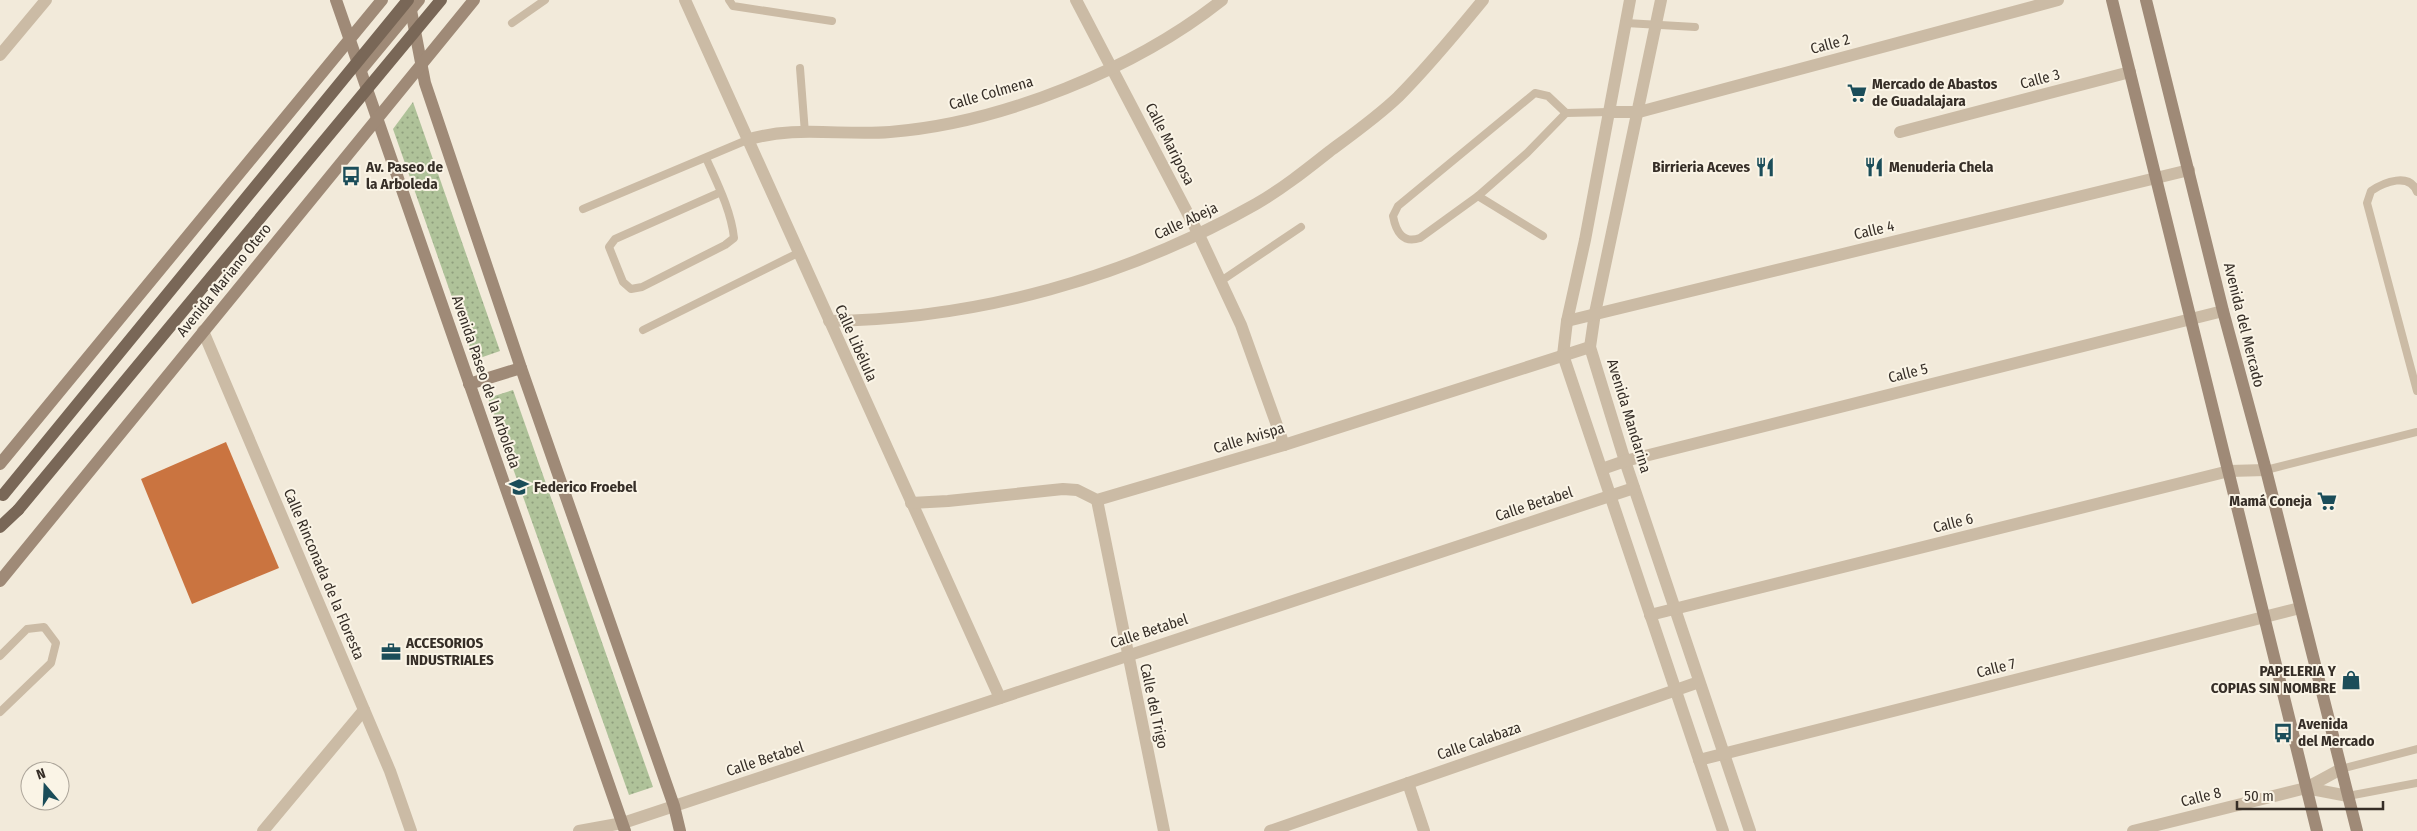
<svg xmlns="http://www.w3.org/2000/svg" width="2417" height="831" font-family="'Fira Sans Condensed',sans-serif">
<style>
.park{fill:url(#park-dots)}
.building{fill:#ca7440}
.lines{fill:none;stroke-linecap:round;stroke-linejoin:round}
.lane{stroke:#cbbba5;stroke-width:8}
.street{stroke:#cbbba5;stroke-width:12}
.secondary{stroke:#9f8a77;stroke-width:12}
.primary{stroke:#796757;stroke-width:12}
.primary-bridge{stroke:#796757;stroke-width:12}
.labels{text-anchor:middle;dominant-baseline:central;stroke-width:4;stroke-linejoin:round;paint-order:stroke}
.street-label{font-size:15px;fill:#362e27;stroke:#faf4e6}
.poi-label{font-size:15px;font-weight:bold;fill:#362e27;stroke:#faf4e6;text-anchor:start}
</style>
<defs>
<pattern id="park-dots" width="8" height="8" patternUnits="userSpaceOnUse" patternTransform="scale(1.25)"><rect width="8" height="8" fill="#afc299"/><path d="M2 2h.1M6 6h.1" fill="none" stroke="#8f9e7d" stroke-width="1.8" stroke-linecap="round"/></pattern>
</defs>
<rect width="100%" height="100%" fill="#f2eada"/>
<g class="park">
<path d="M413 102 500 351 474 360 393 129Z"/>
<path d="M513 390 653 787 629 795 488 398Z"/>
</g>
<path class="building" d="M226 442 279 568 192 604 141 479Z"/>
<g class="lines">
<g class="lane">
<path d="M729 0 733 6 832 21"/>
<path d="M512 23 545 0"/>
<path d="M1626 23 1695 27"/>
<path d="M800 68 805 133"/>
<path d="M706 158C717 183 731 210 734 238L725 245 642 287 631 289 623 282 609 247 615 239 721 192"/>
<path d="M2417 192C2410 172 2384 182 2371 191L2367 203 2417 391"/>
<path d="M1478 196 1527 153 1566 113"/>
<path d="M583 209 747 140"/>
<path d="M1543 236 1478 196 1420 238C1403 244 1396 232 1393 216L1398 206 1535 93 1548 96 1566 113 1610 112"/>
<path d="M1221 281 1301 227"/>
<path d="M643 330 798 253"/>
<path d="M2266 470 2417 432"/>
<path d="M0 656 27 629 44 627 56 643 51 663 0 712"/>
<path d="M2341 769 2417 749"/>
<path d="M2348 796 2417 783"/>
</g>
<g class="street">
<path d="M685 0 1000 698"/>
<path d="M1076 0 1199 235 1241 325 1284 445"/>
<path d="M1630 0 1585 240 1567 321 1563 355 1723 831"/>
<path d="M1661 0 1595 313 1590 347 1625 461 1750 831"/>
<path d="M0 55 46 0"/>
<path d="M1610 112H1639L2058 0"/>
<path d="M1900 132 2130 72"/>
<path d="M747 140C793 125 843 136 890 132 1002 123 1135 69 1222 0"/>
<path d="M829 321C978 319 1126 278 1256 204 1282 189 1306 170 1330 151 1353 134 1377 117 1398 97 1428 67 1456 33 1483 0"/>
<path d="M1567 321 2189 170"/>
<path d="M203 331 390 771 411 831"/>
<path d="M1602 469 1625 461 2223 311"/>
<path d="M1097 500 1164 831"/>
<path d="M911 503 948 501 1063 489 1077 490 1097 500 1284 445 1590 347"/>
<path d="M1650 615 2229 471 2266 470"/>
<path d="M1699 760 2300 608"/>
<path d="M1408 783 1424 831"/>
<path d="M2306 788 2341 769"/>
<path d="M263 831 364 710"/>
<path d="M579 831 623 823 1634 488"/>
<path d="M1270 831 1699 682"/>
<path d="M2133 831 2306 788 2348 796"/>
</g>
<g class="secondary">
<path d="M336 0 625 831"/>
<path d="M409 0 425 83 521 368 674 806 680 831"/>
<path d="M2112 0 2317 831"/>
<path d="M2146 0 2223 311 2266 470 2357 831"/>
<path d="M361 70 419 0"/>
<path d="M469 384 521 368"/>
<path d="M0 464 382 0"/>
<path d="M0 581 474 0"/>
</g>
<path class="primary" d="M0 527 18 510"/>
<g class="primary-bridge">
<path d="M3 495 408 0"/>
<path d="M18 510 441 0"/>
</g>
</g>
<defs>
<symbol id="supermarket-bare" viewBox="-9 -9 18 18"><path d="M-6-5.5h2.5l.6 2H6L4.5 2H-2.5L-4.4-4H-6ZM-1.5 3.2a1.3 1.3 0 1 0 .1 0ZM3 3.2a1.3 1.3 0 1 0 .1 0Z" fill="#1b4d59" stroke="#faf4e6" stroke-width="2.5" paint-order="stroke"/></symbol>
<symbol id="restaurant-bare" viewBox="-9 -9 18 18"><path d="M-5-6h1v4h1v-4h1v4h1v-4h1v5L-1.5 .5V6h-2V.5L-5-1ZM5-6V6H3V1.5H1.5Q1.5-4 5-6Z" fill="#1b4d59" stroke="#faf4e6" stroke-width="2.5" paint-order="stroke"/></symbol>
<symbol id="bus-bare" viewBox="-9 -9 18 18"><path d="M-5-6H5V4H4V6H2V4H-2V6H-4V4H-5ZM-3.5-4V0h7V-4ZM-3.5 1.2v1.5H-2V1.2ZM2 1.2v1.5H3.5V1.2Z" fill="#1b4d59" stroke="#faf4e6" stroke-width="2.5" paint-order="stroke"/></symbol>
<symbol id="school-bare" viewBox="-9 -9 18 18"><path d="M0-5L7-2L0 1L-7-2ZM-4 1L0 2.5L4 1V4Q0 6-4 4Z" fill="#1b4d59" stroke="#faf4e6" stroke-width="2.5" paint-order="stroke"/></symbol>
<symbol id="office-bare" viewBox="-9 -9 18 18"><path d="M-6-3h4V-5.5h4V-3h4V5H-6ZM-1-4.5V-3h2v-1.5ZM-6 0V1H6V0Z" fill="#1b4d59" stroke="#faf4e6" stroke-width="2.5" paint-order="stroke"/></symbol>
<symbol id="shop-bare" viewBox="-9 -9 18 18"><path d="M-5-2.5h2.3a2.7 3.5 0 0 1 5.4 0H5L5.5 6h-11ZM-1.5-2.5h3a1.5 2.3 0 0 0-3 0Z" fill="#1b4d59" stroke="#faf4e6" stroke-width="2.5" paint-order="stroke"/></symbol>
</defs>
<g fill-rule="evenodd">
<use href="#supermarket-bare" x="1843" y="79" width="28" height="28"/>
<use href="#restaurant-bare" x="1751" y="153" width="28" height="28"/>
<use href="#restaurant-bare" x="1860" y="153" width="28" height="28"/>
<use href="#bus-bare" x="337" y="162" width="28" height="28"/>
<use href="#school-bare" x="505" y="473" width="28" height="28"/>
<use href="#supermarket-bare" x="2313" y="487" width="28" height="28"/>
<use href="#office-bare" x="377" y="638" width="28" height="28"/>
<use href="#shop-bare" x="2337" y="666" width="28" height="28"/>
<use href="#bus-bare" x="2269" y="719" width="28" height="28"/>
</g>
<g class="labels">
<g class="street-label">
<text transform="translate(1830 44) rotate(-15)">Calle 2</text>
<text transform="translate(2040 79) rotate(-15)">Calle 3</text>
<text transform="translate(991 93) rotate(-16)">Calle Colmena</text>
<text transform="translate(1170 144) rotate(63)">Calle Mariposa</text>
<text transform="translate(1186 221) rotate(-25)">Calle Abeja</text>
<text transform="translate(1874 230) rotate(-13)">Calle 4</text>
<text transform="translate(224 280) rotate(-51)">Avenida Mariano Otero</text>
<text transform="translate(2244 325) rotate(76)">Avenida del Mercado</text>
<text transform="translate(856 343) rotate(66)">Calle Libélula</text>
<text transform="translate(1908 373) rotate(-14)">Calle 5</text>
<text transform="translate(486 382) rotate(71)">Avenida Paseo de la Arboleda</text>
<text transform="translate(1629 416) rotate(73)">Avenida Mandarina</text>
<text transform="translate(1249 438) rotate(-17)">Calle Avispa</text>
<text transform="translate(1534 504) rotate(-18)">Calle Betabel</text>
<text transform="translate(1953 523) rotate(-14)">Calle 6</text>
<text transform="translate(324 574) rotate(67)">Calle Rinconada de la Floresta</text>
<text transform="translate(1149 631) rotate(-18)">Calle Betabel</text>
<text transform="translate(1996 668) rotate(-14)">Calle 7</text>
<text transform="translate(1154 706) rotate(78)">Calle del Trigo</text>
<text transform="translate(1479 741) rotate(-19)">Calle Calabaza</text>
<text transform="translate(765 759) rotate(-18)">Calle Betabel</text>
<text transform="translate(2201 797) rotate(-14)">Calle 8</text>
</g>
<g class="poi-label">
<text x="1872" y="84">Mercado de Abastos<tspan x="1872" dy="17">de Guadalajara</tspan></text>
<text x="366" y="167">Av. Paseo de<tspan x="366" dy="17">la Arboleda</tspan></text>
<text x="1750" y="167" text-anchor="end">Birrieria Aceves</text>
<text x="1889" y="167">Menuderia Chela</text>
<text x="534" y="487">Federico Froebel</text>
<text x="2312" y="501" text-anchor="end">Mamá Coneja</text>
<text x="406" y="643">ACCESORIOS<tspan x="406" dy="17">INDUSTRIALES</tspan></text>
<text x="2336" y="671" text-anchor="end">PAPELERIA Y<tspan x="2336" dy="17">COPIAS SIN NOMBRE</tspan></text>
<text x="2298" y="724">Avenida<tspan x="2298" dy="17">del Mercado</tspan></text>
</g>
</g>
<g transform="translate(45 786) rotate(341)"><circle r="24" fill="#faf4e6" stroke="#aca59a"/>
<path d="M0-4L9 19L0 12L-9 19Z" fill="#1b4d59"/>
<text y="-8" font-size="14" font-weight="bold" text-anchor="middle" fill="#362e27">N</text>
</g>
<path d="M2237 801v8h146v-8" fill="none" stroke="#362e27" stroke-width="2.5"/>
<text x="2244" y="801" font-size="15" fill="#362e27" stroke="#faf4e6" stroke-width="4" paint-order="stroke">50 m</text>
</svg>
